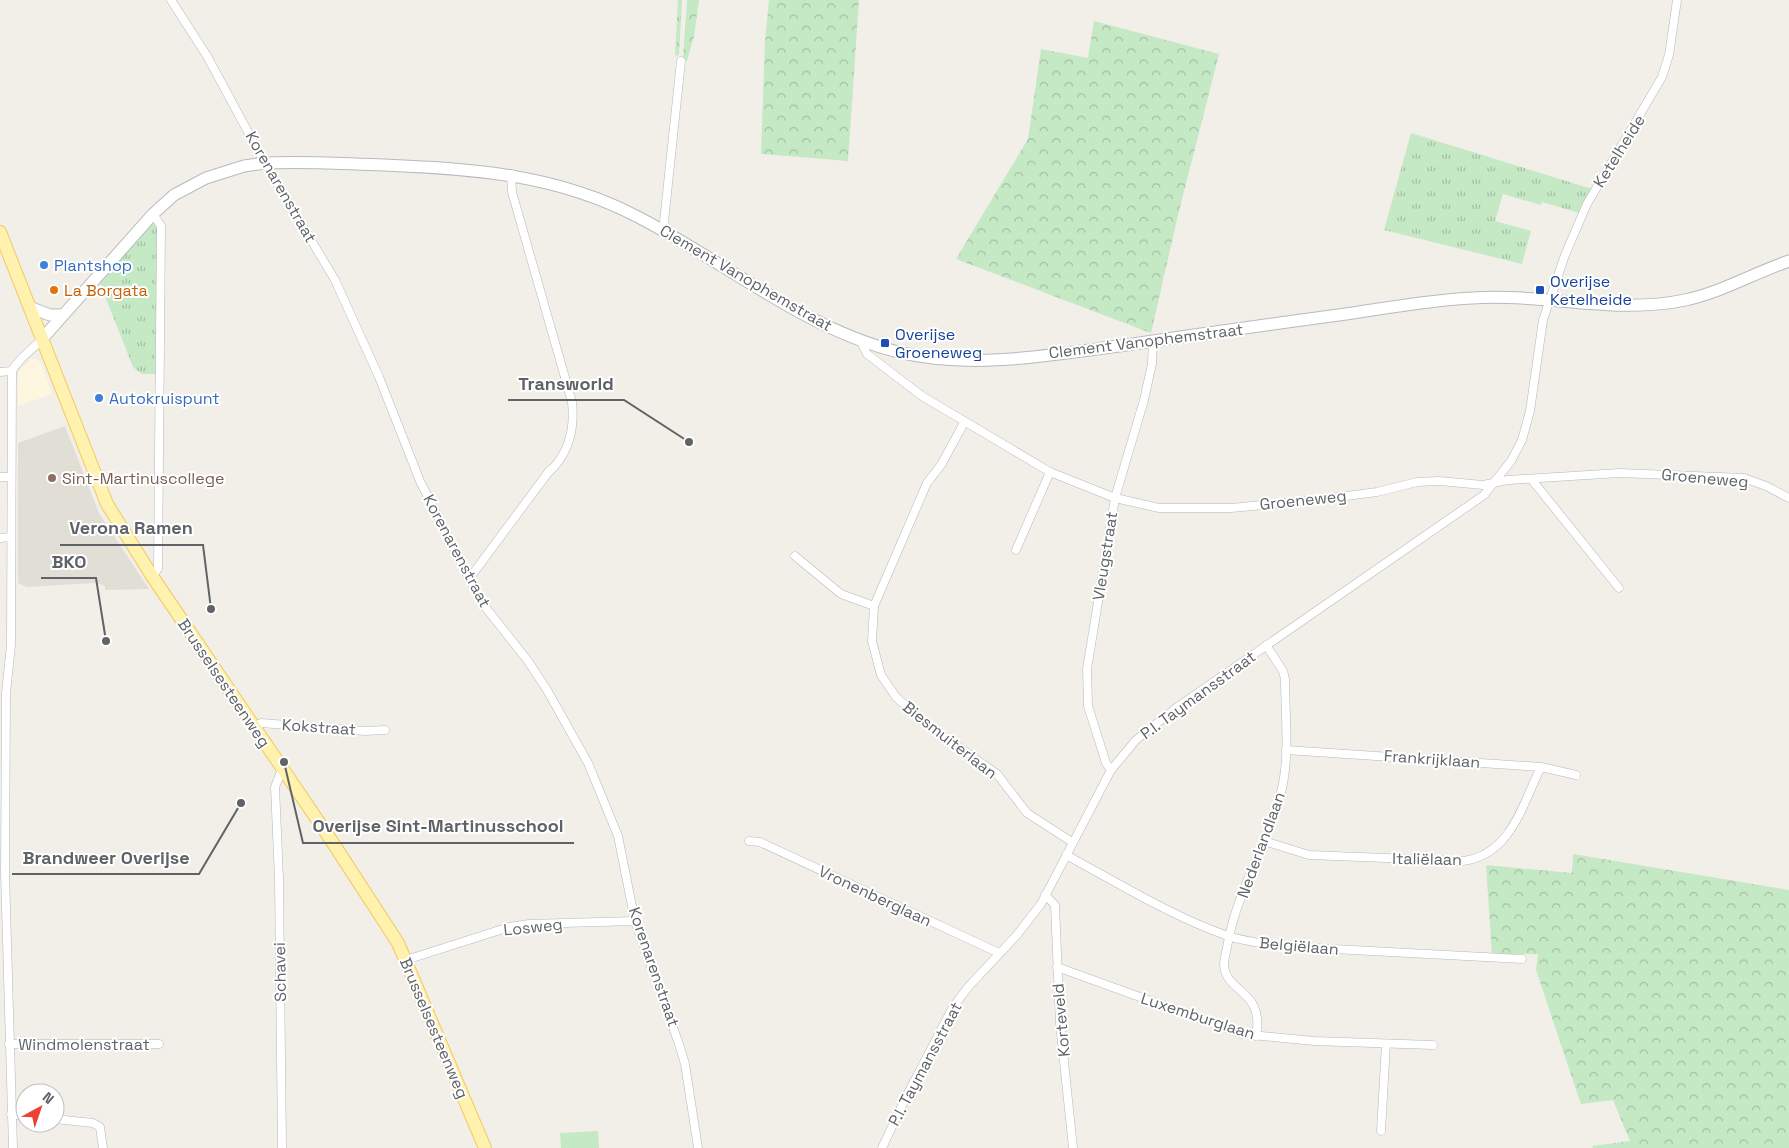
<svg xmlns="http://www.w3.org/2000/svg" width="1789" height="1148" font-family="'Space Grotesk',sans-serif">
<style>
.commercial{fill:#fef7e0}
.education{fill:#e1ded6}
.grass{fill:url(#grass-tufts)}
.forest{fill:url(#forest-crowns)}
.park{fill:#c5e8c5}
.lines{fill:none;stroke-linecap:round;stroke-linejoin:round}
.street-casing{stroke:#b5b8bc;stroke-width:9}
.secondary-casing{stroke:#b6babf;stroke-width:13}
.primary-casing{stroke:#f2c960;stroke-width:14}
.street{stroke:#fff;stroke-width:8}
.secondary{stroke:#fff;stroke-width:11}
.primary{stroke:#fff2af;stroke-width:12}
.shop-dot{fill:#3f7fe0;stroke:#fff;stroke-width:2}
.food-dot{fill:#e8710a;stroke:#fff;stroke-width:2}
.transit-dot{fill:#1a4fb4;stroke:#fff;stroke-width:2}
.education-dot{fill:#8d6e63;stroke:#fff;stroke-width:2}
.labels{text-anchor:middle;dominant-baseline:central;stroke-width:4;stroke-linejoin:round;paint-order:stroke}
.street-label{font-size:16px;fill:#5f6368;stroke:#fff}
.shop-label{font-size:16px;fill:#366cbe;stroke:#fff;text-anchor:start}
.transit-label{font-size:16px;fill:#164399;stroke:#fff;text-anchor:start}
.food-label{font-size:16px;fill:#c56008;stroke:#fff;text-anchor:start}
.education-label{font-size:16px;fill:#785e54;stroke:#fff;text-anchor:start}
.leader{fill:none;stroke:#5f6368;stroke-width:2}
.callout-dot{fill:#5f6368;stroke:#fff;stroke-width:2}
.callout-label{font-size:18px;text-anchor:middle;font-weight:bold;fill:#5f6368;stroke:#fff;stroke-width:4;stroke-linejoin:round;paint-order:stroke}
</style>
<defs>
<pattern id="grass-tufts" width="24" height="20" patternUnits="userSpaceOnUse" patternTransform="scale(1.25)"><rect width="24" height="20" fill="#c5e8c5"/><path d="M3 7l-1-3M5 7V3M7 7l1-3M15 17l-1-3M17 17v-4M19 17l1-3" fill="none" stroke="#a3c0a4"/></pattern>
<pattern id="forest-crowns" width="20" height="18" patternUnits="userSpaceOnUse" patternTransform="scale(1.25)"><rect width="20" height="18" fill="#c5e8c5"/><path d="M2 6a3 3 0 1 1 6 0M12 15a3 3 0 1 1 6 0" fill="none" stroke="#a3c0a4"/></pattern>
</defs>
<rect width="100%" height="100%" fill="#f1efe8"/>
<path class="commercial" d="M31 359H36L41 363 52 394 18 406V375L21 369Z"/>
<path class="education" d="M65 426 99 513 149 589 105 590V586L96 583 27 587 18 583V443Z"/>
<g class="grass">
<path d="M678 0H682L679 55 675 56Z"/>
<path d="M1411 133 1592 189 1579 213 1542 202 1541 205 1503 194 1495 221 1531 231 1522 264 1384 230Z"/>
<path d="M152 222 159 227 158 374H142L133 367 99 281Z"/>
</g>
<g class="forest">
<path d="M687 0H699L694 36 687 61 683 59Z"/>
<path d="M769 0H859L848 161 761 154 765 42Z"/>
<path d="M1094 21 1219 54 1178 215 1151 333 956 259 1028 139 1041 49 1088 58Z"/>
<path d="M1573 854 1789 890V1148H1593L1592 1146 1630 1141 1613 1100 1581 1104 1536 970 1538 954H1492L1486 865 1572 873Z"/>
</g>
<path class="park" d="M598 1131 599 1148H561L560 1133Z"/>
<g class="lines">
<defs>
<g id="street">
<path d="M171 0 207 56 262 158 335 280 379 377 420 481 469 579 486 608 528 661 547 690 588 763 618 836 635 921 679 1044 685 1064 698 1148"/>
<path d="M511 174 512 192 572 402C575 429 569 454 548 473"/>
<path d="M663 231 681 61"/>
<path d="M860 340 867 354 922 396 1050 472 1115 498 1159 508H1231L1316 500 1377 492 1417 482 1439 481 1483 485 1508 480 1620 473 1744 478 1766 486 1789 498"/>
<path d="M12 371 11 645 6 693 5 873 13 1148"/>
<path d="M0 372 12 371C17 360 33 349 42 339"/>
<path d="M964 423 941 465 927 483 874 606 872 641 881 675 896 697 926 724 997 774 1027 813 1072 842"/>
<path d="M0 477H11"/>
<path d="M1532 480 1619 588"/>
<path d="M0 538 11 537"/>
<path d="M1016 550 1050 472"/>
<path d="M795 556 841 594 874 606"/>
<path d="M152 576 158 569 161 226 153 214"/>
<path d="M469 579 550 470"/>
<path d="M254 727 261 723 365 731 385 730"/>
<path d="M1286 750 1541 767 1576 775"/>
<path d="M1111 770 1106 763 1088 706 1087 669 1115 498 1144 400 1152 364 1153 341"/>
<path d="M749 841 760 842 999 953"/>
<path d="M1264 841 1309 855 1463 861C1511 855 1522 805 1541 767"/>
<path d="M1066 855C1118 883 1171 916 1228 936 1243 941 1261 943 1277 946L1522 959"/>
<path d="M1045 895 1055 905 1060 1023 1073 1148"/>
<path d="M406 960 509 927 529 924 635 921"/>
<path d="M1057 967 1242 1034 1314 1041 1433 1045"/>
<path d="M1256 1036C1265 989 1226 994 1224 965 1224 958 1227 949 1228 942 1237 893 1265 848 1279 800 1291 761 1285 718 1285 679L1283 671 1266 645"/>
<path d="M9 1044H159"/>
<path d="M11 1114 25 1116"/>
<path d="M55 1119 93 1123 100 1127 103 1148"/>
<path d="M1381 1131 1386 1044"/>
<path d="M282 1148 279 879 275 787 282 769"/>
<path d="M882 1148 906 1097 953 1007 969 986 1016 936 1041 904 1111 770 1136 740 1176 708 1484 495 1511 461 1522 440 1530 411 1543 320 1565 255 1587 204 1662 77 1669 55 1677 0"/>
</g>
<g id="secondary">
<path d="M29 307 50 315H62"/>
<path d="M42 339 153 214 174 195 206 178 244 166 265 163C305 161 345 164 384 165 474 169 556 174 638 217 724 261 802 328 898 352 972 370 1051 355 1126 345 1199 334 1272 324 1346 314 1387 308 1430 300 1472 298 1543 293 1615 315 1685 300 1722 292 1754 273 1789 261"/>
</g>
<path id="primary" d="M0 232 107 504 152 576 335 846 398 943 485 1148"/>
</defs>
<use href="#street" class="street-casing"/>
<use href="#secondary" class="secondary-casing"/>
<use href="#primary" class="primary-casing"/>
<use href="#street" class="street"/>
<use href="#secondary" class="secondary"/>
<use href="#primary" class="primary"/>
</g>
<g class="shop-dot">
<circle cx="44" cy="265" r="5"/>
<circle cx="99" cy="398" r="5"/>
</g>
<circle class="food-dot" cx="54" cy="290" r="5"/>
<g class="transit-dot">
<rect x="1535" y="285" width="10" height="10" rx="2.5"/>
<rect x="880" y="338" width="10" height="10" rx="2.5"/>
</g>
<circle class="education-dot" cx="52" cy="478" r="5"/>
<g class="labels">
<g class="street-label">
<text transform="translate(1619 151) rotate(-58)">Ketelheide</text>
<text transform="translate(281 187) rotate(60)">Korenarenstraat</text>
<text transform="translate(746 278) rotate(30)">Clement Vanophemstraat</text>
<text transform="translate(1146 341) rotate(-7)">Clement Vanophemstraat</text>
<text transform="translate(1705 478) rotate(5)">Groeneweg</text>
<text transform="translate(1303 500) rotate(-6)">Groeneweg</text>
<text transform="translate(457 551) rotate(62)">Korenarenstraat</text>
<text transform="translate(1105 556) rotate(-81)">Vleugstraat</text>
<text transform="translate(224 683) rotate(56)">Brusselsesteenweg</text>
<text transform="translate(1198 695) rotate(-36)">P.I. Taymansstraat</text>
<text transform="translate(319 727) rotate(4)">Kokstraat</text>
<text transform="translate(950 740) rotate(38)">Biesmuiterlaan</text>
<text transform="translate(1432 759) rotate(4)">Frankrijklaan</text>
<text transform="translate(1261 845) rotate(-70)">Nederlandlaan</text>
<text transform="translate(1427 859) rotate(1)">Italiëlaan</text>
<text transform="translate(875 896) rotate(25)">Vronenberglaan</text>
<text transform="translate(533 927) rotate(-6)">Losweg</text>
<text transform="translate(1299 946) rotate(5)">Belgiëlaan</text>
<text transform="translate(654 967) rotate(71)">Korenarenstraat</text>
<text transform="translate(280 972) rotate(-91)">Schavei</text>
<text transform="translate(1198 1016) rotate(18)">Luxemburglaan</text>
<text transform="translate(1061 1020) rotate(-95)">Korteveld</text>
<text transform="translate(434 1028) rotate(67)">Brusselsesteenweg</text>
<text x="84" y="1044">Windmolenstraat</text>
<text transform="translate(925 1064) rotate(-62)">P.I. Taymansstraat</text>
</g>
<g class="shop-label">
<text x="54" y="265">Plantshop</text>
<text x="109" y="398">Autokruispunt</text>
</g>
<g class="transit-label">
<text x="1550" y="281">Overijse<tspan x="1550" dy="18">Ketelheide</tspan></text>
<text x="895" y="334">Overijse<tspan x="895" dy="18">Groeneweg</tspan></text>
</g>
<g class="food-label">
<text x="64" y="290">La Borgata</text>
</g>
<g class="education-label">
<text x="62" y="478">Sint-Martinuscollege</text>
</g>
</g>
<path class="leader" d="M689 442L624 400H508M211 609L203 545H60M106 641L96 578H41M284 762L303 843H574M241 803L199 874H12"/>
<g class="callout-dot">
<circle cx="689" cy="442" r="5"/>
<circle cx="211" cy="609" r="5"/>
<circle cx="106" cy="641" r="5"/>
<circle cx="284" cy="762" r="5"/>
<circle cx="241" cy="803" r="5"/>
</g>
<g class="callout-label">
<text x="566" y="390">Transworld</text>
<text x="131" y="534">Verona Ramen</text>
<text x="69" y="568">BKO</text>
<text x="438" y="832">Overijse Sint-Martinusschool</text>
<text x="106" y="864">Brandweer Overijse</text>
</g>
<g transform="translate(40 1108) rotate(40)"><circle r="24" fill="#ffffff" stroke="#bfc1c3"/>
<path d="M0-4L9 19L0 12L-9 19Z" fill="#ea4335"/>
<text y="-8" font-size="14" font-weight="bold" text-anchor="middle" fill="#5f6368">N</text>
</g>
</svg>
